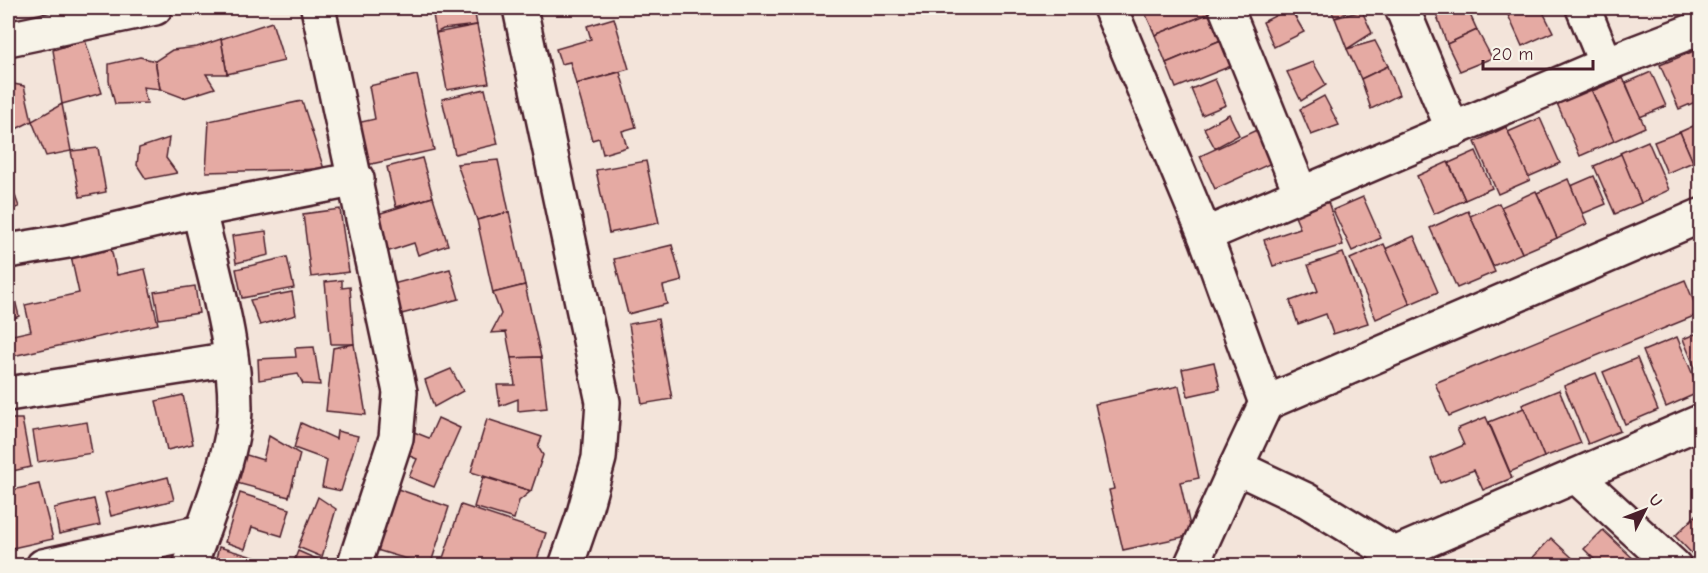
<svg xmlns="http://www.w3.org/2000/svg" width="1708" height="573" font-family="'Comic Neue',sans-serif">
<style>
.building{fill:#e5aaa3;stroke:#4a1f2b;stroke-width:1.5}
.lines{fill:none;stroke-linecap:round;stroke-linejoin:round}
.minor-casing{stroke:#4a1f2b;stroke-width:38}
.minor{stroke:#f7f3e8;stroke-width:33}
</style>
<rect width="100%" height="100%" fill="#f3e4da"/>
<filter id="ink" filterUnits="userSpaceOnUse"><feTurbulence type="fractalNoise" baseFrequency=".0167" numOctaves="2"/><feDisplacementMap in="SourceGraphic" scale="12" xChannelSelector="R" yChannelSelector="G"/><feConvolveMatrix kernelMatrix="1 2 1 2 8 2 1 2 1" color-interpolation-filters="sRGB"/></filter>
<g filter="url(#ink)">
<g class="building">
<path d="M432 8H474L477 25 443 29 436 33Z"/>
<path d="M1143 8H1211L1213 12 1155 35Z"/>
<path d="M1290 8 1304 32 1274 47 1263 22Z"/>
<path d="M1330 8H1354L1335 18Z"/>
<path d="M1448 8H1467L1477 30 1447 44 1437 16Z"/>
<path d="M1505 8H1525L1508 15Z"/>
<path d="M1525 8H1541L1553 32 1522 46 1508 15Z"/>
<path d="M1362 11 1372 33 1347 49 1335 18Z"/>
<path d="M1213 12 1228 37 1166 63 1155 35Z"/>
<path d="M614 18 629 69 576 84 570 62 561 64 556 49 591 39 587 26Z"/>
<path d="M272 22 284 61 227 74 221 39Z"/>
<path d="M477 25 489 83 447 90 436 33Z"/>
<path d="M1477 30 1492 58 1460 71 1447 44Z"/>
<path d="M1226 38 1236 64 1176 88 1166 63Z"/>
<path d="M221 39 227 74H206L215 88 184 98 160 89 155 61 172 50 197 47Z"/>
<path d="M85 40 102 93 62 104 53 50Z"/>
<path d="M1375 41 1388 66 1361 79 1347 49Z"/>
<path d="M1694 51 1700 65V100L1679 109 1660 65Z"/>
<path d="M140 57 155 61 160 89 143 87 147 103 115 104 109 81V64Z"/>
<path d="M1313 62 1326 85 1301 101 1287 72Z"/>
<path d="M1388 66 1399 95 1371 109 1361 79Z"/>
<path d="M620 72 636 127 622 131 627 147 603 154 599 138 592 140 576 84Z"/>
<path d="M1651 72 1666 106 1640 117 1626 83Z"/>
<path d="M417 75 434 150 358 167 348 125 375 119 369 86Z"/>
<path d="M1623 78 1645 127 1614 141 1592 91Z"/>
<path d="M1215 79 1226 105 1202 115 1191 89Z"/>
<path d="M8 83 24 86 32 121 10 132Z"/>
<path d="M1590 87 1614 141 1580 156 1556 101Z"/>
<path d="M485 89 498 144 455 154 442 99Z"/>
<path d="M1324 96 1339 125 1311 135 1300 109Z"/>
<path d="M302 101 324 169 206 172 209 121Z"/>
<path d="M62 104 71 151 46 156 32 121Z"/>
<path d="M1229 114 1239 135 1215 148 1204 128Z"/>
<path d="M1540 118 1560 163 1528 177 1508 132Z"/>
<path d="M1700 123V159L1693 162 1680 132Z"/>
<path d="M1263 127 1278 160 1215 189 1200 156Z"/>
<path d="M1506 127 1530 180 1498 194 1475 142Z"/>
<path d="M1680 132 1693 162 1667 173 1654 142Z"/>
<path d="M169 138 166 158 177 173 146 179 137 165 139 148Z"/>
<path d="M1648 141 1669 190 1641 203 1620 153Z"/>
<path d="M98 148 106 192 80 197 71 151Z"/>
<path d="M1476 151 1492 188 1465 200 1449 163Z"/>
<path d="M1621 154 1641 203 1615 214 1594 166Z"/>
<path d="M422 158 433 197 396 207 387 167Z"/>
<path d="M498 160 509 212 477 220 457 164Z"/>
<path d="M646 161 659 223 609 233 596 170Z"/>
<path d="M1448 162 1465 200 1434 214 1417 176Z"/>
<path d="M8 176 19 207 8 210Z"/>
<path d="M1594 176 1606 204 1582 214 1571 186Z"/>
<path d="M1568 179 1587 224 1557 238 1537 193Z"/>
<path d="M1536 191 1557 238 1522 253 1501 207Z"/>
<path d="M433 197 448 245 418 255 414 243 380 254 368 217Z"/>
<path d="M1363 197 1381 238 1352 251 1333 210Z"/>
<path d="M1328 202 1343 245 1273 266 1264 240 1300 228 1294 214Z"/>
<path d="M1499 203 1522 253 1493 266 1470 216Z"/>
<path d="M340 209 349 272 311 277 303 214Z"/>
<path d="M1468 211 1495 272 1457 288 1430 228Z"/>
<path d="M509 212 525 285 493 293 477 220Z"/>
<path d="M266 231 269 255 236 263 232 236Z"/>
<path d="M108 235 117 275 145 269 158 324 8 357V336L31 331 25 305 79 293 68 243Z"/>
<path d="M1414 236 1438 292 1410 304 1385 249Z"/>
<path d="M1384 244 1410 304 1376 319 1350 259Z"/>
<path d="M672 245 682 281 663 286 667 304 628 314 614 259Z"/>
<path d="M1343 253 1368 323 1333 334 1326 314 1298 324 1290 301 1318 291 1308 265Z"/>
<path d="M287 257 294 288 242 298 236 269Z"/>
<path d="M450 269 459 299 394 316 389 285Z"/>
<path d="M8 272 19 316 8 321Z"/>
<path d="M342 280V288L350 287 354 344H331L325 282Z"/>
<path d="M1685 280 1699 314 1449 416 1435 383Z"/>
<path d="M525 285 541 357 511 358 506 332 491 333 501 314 493 293Z"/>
<path d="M195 286 199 313 159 319 154 292Z"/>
<path d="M292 292 296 315 260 325 250 300Z"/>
<path d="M658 319 672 399 642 404 629 324Z"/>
<path d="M1700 332V380L1683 339Z"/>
<path d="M1677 337 1700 392 1666 407 1643 351Z"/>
<path d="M354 344 366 415 326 411 333 348Z"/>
<path d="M314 347 320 385 303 384 298 374 259 380 258 359 296 357 295 348Z"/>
<path d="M541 357 547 408 518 411V399L500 406 497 385H515L511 358Z"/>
<path d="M1637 358 1658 410 1625 424 1603 372Z"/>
<path d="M1214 362 1220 389 1188 396 1182 369Z"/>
<path d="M451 369 463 391 434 407 425 380Z"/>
<path d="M1596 373 1620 431 1588 444 1564 386Z"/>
<path d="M1179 386 1199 478 1180 482 1192 535 1123 550 1109 490 1114 489 1095 404Z"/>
<path d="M1559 390 1581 443 1544 457 1522 405Z"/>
<path d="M183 395 193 444 167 450 156 401Z"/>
<path d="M1524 408 1544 457 1510 472 1489 422Z"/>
<path d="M1486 417 1512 478 1483 490 1474 470 1440 483 1431 459 1464 445 1457 429Z"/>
<path d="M438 418 460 428 434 487 409 477 417 459 400 452 409 430 429 438Z"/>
<path d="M8 419H22L31 467 8 472Z"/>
<path d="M487 419 542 437 538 447 543 455 531 491 471 472Z"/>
<path d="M87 422 92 453 38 462 33 431Z"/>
<path d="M301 423 336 439 337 431 358 436 341 491 322 487 327 460 294 448Z"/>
<path d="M269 436 300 454 289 497 233 482 240 453 263 460Z"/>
<path d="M168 477 174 500 111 516 105 493Z"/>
<path d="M483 477 531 491 519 501 514 519 474 507Z"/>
<path d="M39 484 53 539 8 549V491Z"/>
<path d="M392 487 449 507 430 566 370 548Z"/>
<path d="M240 493 290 509 282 536 252 527 245 549 225 542Z"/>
<path d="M318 497 336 509 322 557 298 547Z"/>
<path d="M94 499 100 525 59 534 54 508Z"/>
<path d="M461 505 546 533 535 566H455L442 561Z"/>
<path d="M1700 511V562L1675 536Z"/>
<path d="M1603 530 1641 566H1601L1584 549Z"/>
<path d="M1551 538 1581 566H1525Z"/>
<path d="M219 547 274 563V566H214Z"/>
<path d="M298 551 321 561 319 566H292Z"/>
</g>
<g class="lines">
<defs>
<g id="minor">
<path d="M318 8 400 392 396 438 354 566"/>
<path d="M520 8 603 402 599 458 583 517 566 566"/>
<path d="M1110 8 1205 235 1266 403 1700 216"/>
<path d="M1226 8 1301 194"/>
<path d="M1402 8 1453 130"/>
<path d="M1583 8 1606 64"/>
<path d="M8 39 155 8"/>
<path d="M1205 235 1606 64 1700 28"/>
<path d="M8 251 68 241 199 210 357 179"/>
<path d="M8 394 231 359"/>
<path d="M1236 467 1266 403"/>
<path d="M1576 476 1674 566"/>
<path d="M43 566 202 532"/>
<path d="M190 566C205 523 235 450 235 408 235 341 213 274 199 210"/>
<path d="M1191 566 1236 467 1306 500 1414 566"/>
<path d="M1397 566V553L1700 422"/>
</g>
</defs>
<use href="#minor" class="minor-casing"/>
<use href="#minor" class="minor"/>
</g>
</g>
<rect width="1708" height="573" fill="none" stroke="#f7f3e8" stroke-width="30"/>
<rect x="15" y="15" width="1678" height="543" fill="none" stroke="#4a1f2b" stroke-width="2" filter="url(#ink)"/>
<g transform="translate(1645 510) rotate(48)" stroke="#f7f3e8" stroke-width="4.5" paint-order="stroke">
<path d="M0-4.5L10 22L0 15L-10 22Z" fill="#4a1f2b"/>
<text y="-9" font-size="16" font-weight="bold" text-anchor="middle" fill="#4a1f2b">U</text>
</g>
<path d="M1483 60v9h110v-9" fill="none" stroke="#4a1f2b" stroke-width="3"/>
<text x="1492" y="60" font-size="18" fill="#4a1f2b" stroke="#f7f3e8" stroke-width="4.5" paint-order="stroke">20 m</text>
</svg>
